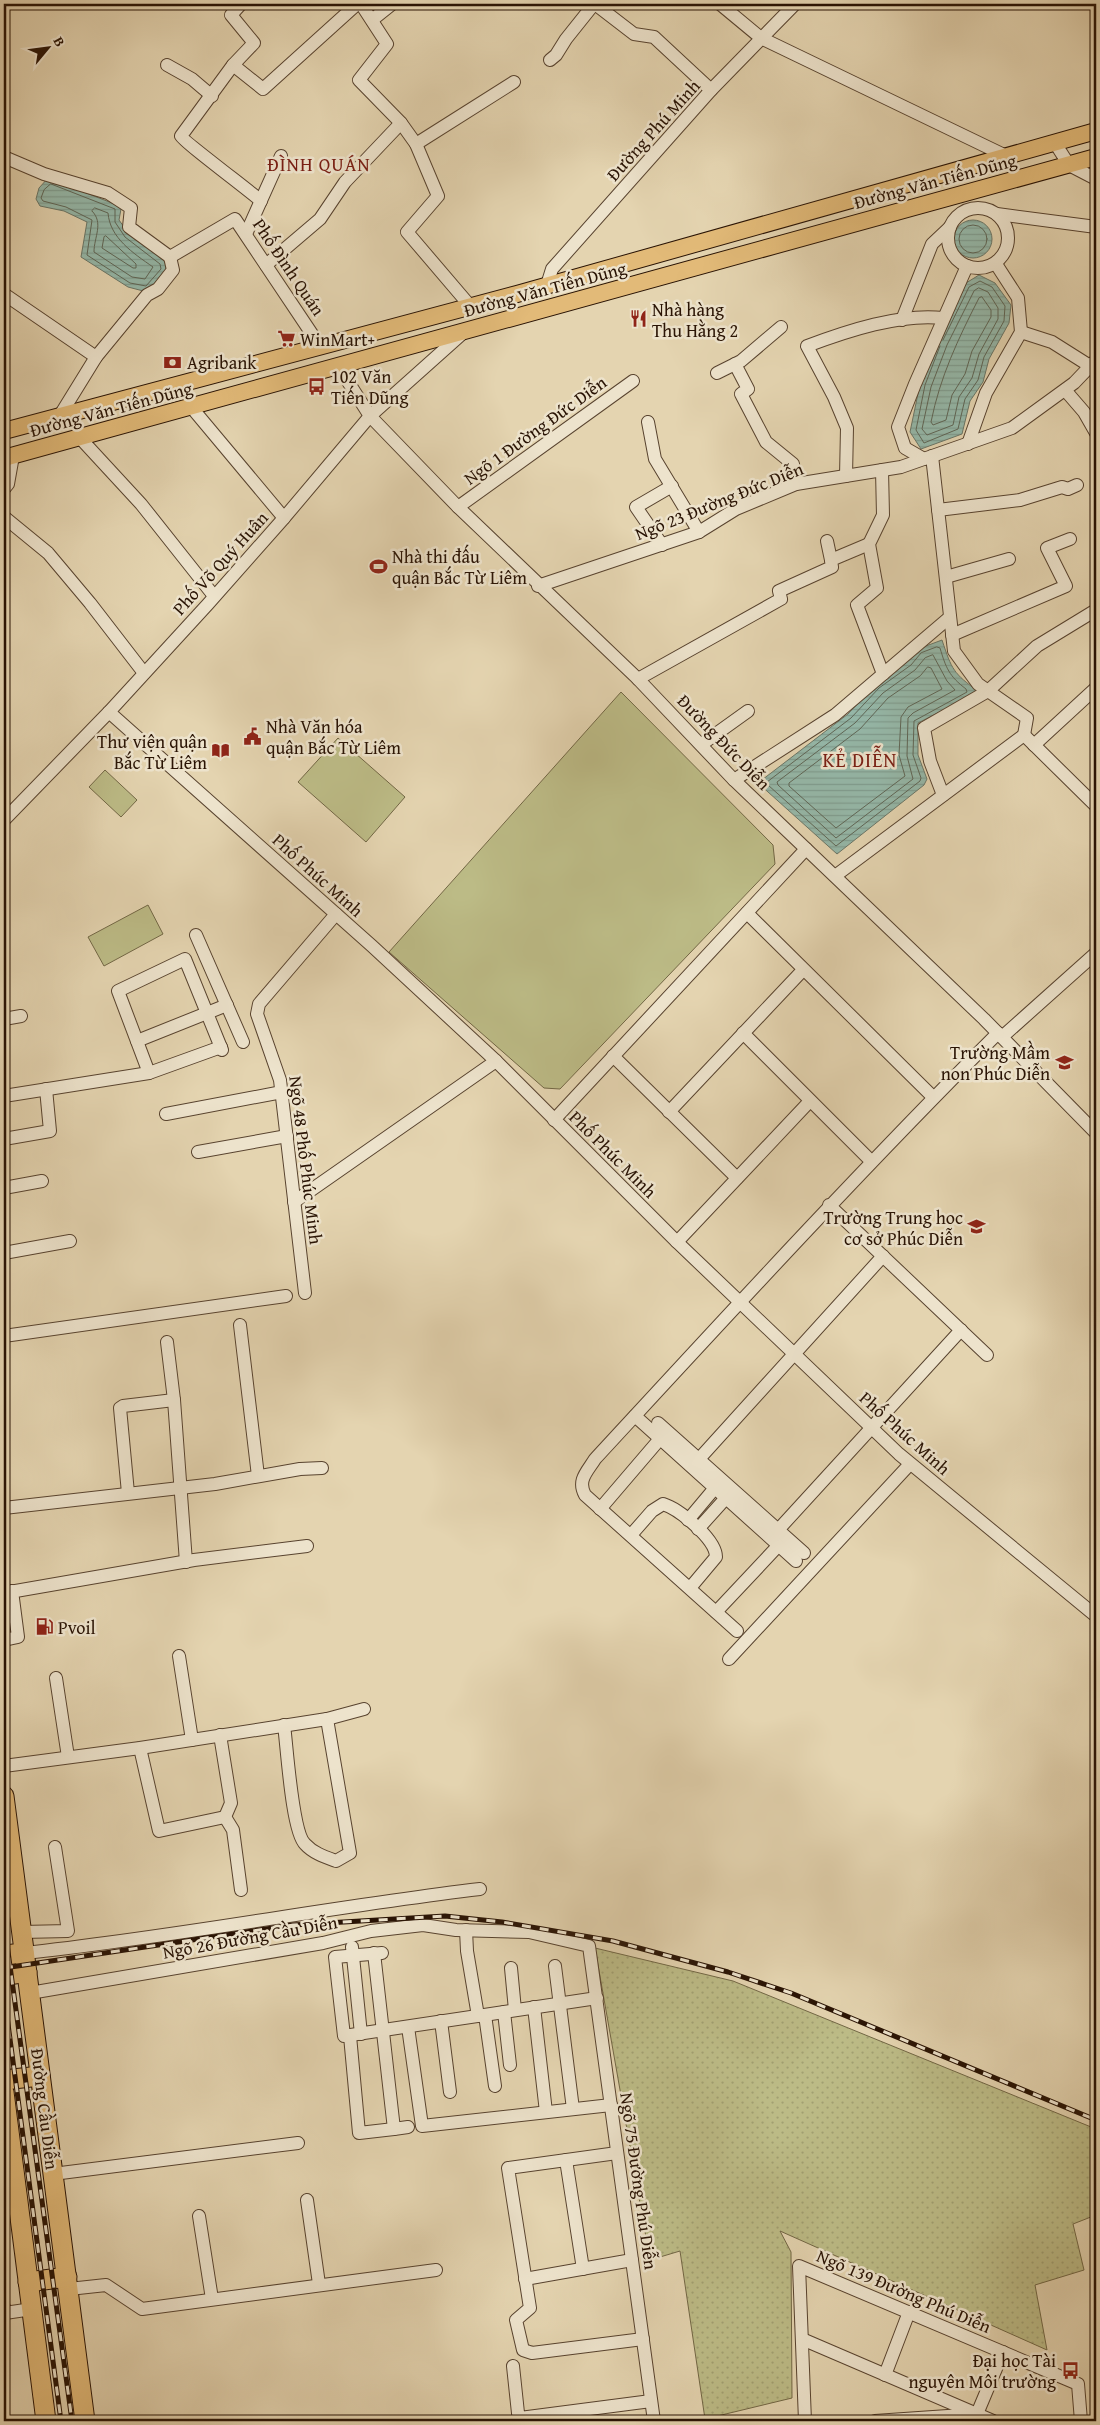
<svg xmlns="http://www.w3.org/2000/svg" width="1100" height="2425" font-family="'Gentium Book Plus',serif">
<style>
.grass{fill:url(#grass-dots);stroke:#726745}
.garden{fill:#bcbb86;stroke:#726745}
.water{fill:url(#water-rules);stroke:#6a7667}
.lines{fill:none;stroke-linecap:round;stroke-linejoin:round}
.shore{stroke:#5f6656;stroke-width:1}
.minor-casing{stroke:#58432f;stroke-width:14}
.major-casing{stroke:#291304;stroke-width:18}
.highway-casing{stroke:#291304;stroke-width:21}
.minor{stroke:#ede3cc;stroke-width:12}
.major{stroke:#e2ba78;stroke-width:16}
.highway{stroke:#e2ba78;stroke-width:19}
.rail-casing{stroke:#291304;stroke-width:5}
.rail{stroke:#ede3cc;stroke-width:3;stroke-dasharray:9;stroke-linecap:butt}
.labels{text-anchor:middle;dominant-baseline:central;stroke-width:5;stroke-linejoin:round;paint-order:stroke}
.street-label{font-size:18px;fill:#291304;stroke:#ede3cc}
.poi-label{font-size:18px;fill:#291304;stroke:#ede3cc;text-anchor:start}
.neighbourhood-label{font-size:19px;letter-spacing:1px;fill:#7a1f14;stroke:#ede3cc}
.quarter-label{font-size:20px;letter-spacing:1px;fill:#7a1f14;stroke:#ede3cc}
</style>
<defs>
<pattern id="grass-dots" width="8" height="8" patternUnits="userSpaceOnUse" patternTransform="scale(1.25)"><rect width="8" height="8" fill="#bcbb86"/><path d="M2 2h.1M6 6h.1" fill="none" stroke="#a2a072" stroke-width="1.8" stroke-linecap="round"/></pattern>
<pattern id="water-rules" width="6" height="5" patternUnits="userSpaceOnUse" patternTransform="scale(1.25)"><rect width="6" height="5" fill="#95b8a9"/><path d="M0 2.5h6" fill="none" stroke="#809d90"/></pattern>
</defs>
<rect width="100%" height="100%" fill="#e4d4b0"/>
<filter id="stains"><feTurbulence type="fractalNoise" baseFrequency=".004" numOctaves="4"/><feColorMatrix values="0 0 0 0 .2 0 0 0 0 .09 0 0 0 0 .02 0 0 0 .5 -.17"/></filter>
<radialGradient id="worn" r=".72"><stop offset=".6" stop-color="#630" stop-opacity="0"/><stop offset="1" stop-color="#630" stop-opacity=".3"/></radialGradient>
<path class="grass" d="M595 1948 733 1981 1096 2129V2215L1073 2224 1084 2270 1035 2285 1047 2350 780 2231 791 2252 792 2398 705 2419 680 2251 650 2260Z"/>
<g class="garden">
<path d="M621 692 773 845 775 864 560 1089 544 1088 389 952Z"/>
<path d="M338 738 405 797 366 842 298 782Z"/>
<path d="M105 770 137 800 121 817 89 787Z"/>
<path d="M148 905 163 934 104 966 88 937Z"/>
</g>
<g class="water">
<path d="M48 178 117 205 121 209 119 220 129 234 165 261 166 270 147 292 128 287 81 257 87 222 64 211 40 206 36 199 39 188Z"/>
<circle cx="973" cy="239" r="19"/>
<path d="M979 275 995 283 1011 305 1009 323 989 359 983 382 970 401 962 434 921 449 910 432 920 384 966 283Z"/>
<path d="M942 640C952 670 953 673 979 692L918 723V755L927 779 924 785 837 854 758 783 848 714 876 684 908 661 918 649Z"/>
</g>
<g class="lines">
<g class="shore">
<path d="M51 184 115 209V222L125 237 160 264 161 269 146 286 130 283 87 255 92 220 66 207 43 201 41 198 44 190Z"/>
<path d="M95 208 108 213C110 238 133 253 153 267L145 279 132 277 94 252C94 237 104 223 92 211Z"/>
<circle cx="973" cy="239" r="14"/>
<path d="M106 236 136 264V268H133L102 248 104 237Z"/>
<path d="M979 288 988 292 998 308V319L979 354 972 378 959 397 953 425 927 435 922 429 931 387 947 345 974 291Z"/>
<path d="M982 297 991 310V317L972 351 965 374 952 395 946 420 933 425 931 422C940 377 958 339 979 298Z"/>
<path d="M940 346 925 385 916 430 924 443 958 429 965 399 978 380 984 357 1004 321 1005 306 992 287 980 281 969 287 943 340"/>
<path d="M937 647 940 648C946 668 949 676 966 689L967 692 914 721 913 755 921 778 920 781 836 846 768 785 767 782 851 718 879 688 911 665 921 653Z"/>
<path d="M933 655 947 681 955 690 913 713 908 718 907 756 913 779 836 838 778 785 777 782 855 723 883 693 915 670 925 658Z"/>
<path d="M928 667 931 668 942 689 908 707 901 717 899 755 905 776 836 828 789 786V783L860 729 888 698 920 676Z"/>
</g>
<defs>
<g id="minor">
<path d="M241 4 231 15 254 43 233 65 263 89 357 4"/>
<path d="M361 4 387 44 359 80 401 123 416 144 438 196 407 232 471 307"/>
<path d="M595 4 634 34 654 37 711 90"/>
<path d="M720 4 761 38 1006 156"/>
<path d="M372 20 392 4"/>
<path d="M550 60 556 55 566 39 594 4"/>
<path d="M167 65 192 79 212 96"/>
<path d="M233 65 181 136C183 141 251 192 261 201"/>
<path d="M1055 143 1069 165 1096 179"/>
<path d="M416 144 514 82"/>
<path d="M4 157 44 174 108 193 131 208 129 227 170 257 235 219 320 346"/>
<circle cx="978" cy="238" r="30"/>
<path d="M997 214 1096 227"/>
<path d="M246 234 281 156"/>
<path d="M266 265 320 219 345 182 401 123"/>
<path d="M547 285 552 269 711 90 795 4"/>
<path d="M4 294 96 357"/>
<path d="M902 320 932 244 950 227"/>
<path d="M1021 332 1052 342 1090 366"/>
<path d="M735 364 748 389 741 394 766 442 793 464 796 484"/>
<path d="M338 366 370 416 458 507 638 679 734 780 984 1019 1096 1133"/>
<path d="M717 373 741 361 781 327"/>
<path d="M1065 390 1084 412 1096 433"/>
<path d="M192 408 284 518"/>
<path d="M59 417 96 357 147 295 158 289 173 270 170 257"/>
<path d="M648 422 655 459 699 532"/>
<path d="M81 439 141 504 214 596"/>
<path d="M968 444 986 393 1021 332 1018 298 996 264"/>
<path d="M932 456 954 651 978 684 1027 718 1024 735"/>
<path d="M924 459 905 448 898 427 915 384 967 266"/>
<path d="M882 470 883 515 869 544 877 588 857 605 883 674"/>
<path d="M846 476 847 428 834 397 807 346C847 331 901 313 943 318"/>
<path d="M4 489 8 484 13 456"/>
<path d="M458 507 633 381"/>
<path d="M938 510 1020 500 1062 487 1068 489 1077 485"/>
<path d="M4 517 48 553 90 603 144 673"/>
<path d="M827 541 831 560"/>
<path d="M662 545 636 507 672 486"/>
<path d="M946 577 1009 559"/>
<path d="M538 586 699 532 736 509 796 484 901 467 1012 428 1074 383 1096 360"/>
<path d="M952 635 1066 586 1047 548 1070 539"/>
<path d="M638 679 781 599 779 591 832 567 831 560 869 544"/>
<path d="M109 712 372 946 496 1061 677 1242 899 1454 1096 1616"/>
<path d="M1024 735 1096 806"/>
<path d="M702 744 748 711"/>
<path d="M1034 745 1096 688"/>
<path d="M734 780 835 715 950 617"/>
<path d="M943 795 930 761 924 728 988 691 1037 646 1096 610"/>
<path d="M4 820 109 712 208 604 284 518 370 416 464 332"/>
<path d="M835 876 1024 735"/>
<path d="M747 913 933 1097"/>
<path d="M196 935 243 1042"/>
<path d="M4 1019 21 1016"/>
<path d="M743 1033 871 1161"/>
<path d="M1002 1037 1096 953"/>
<path d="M137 1041 227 1005"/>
<path d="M613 1056 737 1178"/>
<path d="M149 1073 118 991 185 959 222 1050"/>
<path d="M4 1096 149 1073 221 1047"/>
<path d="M669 1112 803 970"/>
<path d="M166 1114 282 1092"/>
<path d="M554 1120 806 849"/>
<path d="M4 1139 50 1131 46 1089"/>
<path d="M198 1152 287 1136"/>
<path d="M4 1188 42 1181"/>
<path d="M294 1202 496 1061"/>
<path d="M829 1205 987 1355"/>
<path d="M677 1242 810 1101"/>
<path d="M4 1253 70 1241"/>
<path d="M305 1293 280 1080 257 1014 259 1004 336 914"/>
<path d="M240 1325 258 1476"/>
<path d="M4 1336 286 1296"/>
<path d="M167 1342 174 1400 186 1562"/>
<path d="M635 1416 796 1561"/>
<path d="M658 1423 804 1553"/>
<path d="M699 1459 883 1256"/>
<path d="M128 1493 120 1408 123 1406 174 1400"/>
<path d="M4 1508 215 1484 300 1469 322 1468"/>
<path d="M600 1509 659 1440"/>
<path d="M688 1520 714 1489"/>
<path d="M698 1529 725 1499"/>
<path d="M778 1530 961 1330"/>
<path d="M631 1535 652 1511 663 1504C679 1509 716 1539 716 1557L690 1588"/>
<path d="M4 1593 194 1560 307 1546"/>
<path d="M716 1612 778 1546"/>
<path d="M737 1631 585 1495C577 1480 587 1472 595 1459 728 1315 859 1172 998 1033"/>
<path d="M4 1640 18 1637 12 1591"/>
<path d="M179 1656 192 1740"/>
<path d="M729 1659 910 1464"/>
<path d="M56 1678 68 1757"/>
<path d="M284 1725C287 1747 292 1832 305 1844 313 1853 325 1857 336 1861L350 1853 327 1719"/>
<path d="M220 1735 231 1803 225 1817"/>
<path d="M140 1748 159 1831 225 1817"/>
<path d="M4 1766 140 1748 327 1719 364 1709"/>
<path d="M225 1817 233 1830 241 1890"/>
<path d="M466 1930 467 1951 478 2016"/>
<path d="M22 1932 68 1931 55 1847"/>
<path d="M352 1947 361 2034"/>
<path d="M24 1953C177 1937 327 1907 480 1889"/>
<path d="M374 1953 394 2129 408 2127"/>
<path d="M382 1953 335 1957 344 2036 597 1998"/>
<path d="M555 1966 573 2109"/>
<path d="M511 1968 515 2010"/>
<path d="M30 1993 323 1943 371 1931 423 1925 456 1930 529 1932 589 1946 654 2421"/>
<path d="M534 2007 546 2112"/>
<path d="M504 2012 510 2065"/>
<path d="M485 2015 495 2086"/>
<path d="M441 2021 450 2092"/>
<path d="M408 2027 422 2126 611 2105"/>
<path d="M350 2036 359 2133 394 2129"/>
<path d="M617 2153 508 2168 530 2308 516 2320 523 2350 532 2353 643 2339"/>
<path d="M566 2160 583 2269"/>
<path d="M53 2174 298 2143"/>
<path d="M307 2200 319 2284"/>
<path d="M199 2216 212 2299"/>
<path d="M525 2279 632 2260"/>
<path d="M69 2289 106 2285 142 2309 436 2270"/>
<path d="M4 2307 5 2313 32 2309"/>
<path d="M802 2339 993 2421"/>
<path d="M513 2366 518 2413 520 2418 651 2401"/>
<path d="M885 2375 909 2312"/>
<path d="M805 2421 799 2266 1078 2384 1081 2421"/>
<path d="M875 2421 977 2414 1003 2352"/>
</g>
<g id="major">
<path d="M4 431 517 294 1096 131"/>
<path d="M4 458 1096 157"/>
</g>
<g id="highway">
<path d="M4 1796 85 2421"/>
<path d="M4 1955 24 1953"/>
<path d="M4 1976 27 1972"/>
<path d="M4 2080 40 2076"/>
<path d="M4 2092 46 2421"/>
<path d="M28 2282 67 2277"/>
</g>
</defs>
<use href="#minor" class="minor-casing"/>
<use href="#major" class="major-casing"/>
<use href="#highway" class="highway-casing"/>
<use href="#minor" class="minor"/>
<use href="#major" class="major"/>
<use href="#highway" class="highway"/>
<defs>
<g id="rail">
<path d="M4 1922 72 2421"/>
<path d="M4 1968 293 1925 445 1916 502 1922 613 1941 728 1972 791 1993 1096 2120"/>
<path d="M4 1994 61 2421"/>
</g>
</defs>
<use href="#rail" class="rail-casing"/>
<use href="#rail" class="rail"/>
</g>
<defs>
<symbol id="restaurant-bare" viewBox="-9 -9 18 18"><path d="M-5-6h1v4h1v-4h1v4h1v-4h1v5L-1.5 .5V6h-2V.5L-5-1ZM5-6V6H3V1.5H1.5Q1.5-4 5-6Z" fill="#8f2418" stroke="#ede3cc" stroke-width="2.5" paint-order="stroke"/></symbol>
<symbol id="supermarket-bare" viewBox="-9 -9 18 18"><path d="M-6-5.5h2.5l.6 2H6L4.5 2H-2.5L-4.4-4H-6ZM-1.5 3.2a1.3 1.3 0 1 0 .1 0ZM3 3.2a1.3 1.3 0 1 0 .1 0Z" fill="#8f2418" stroke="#ede3cc" stroke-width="2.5" paint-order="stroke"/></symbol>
<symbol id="bank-bare" viewBox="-9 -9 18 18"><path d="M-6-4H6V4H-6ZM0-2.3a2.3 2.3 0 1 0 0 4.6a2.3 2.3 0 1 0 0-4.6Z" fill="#8f2418" stroke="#ede3cc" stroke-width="2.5" paint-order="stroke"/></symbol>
<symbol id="bus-bare" viewBox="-9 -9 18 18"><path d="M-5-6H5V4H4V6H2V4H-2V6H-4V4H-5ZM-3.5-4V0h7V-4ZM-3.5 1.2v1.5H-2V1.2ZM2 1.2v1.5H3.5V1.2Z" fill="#8f2418" stroke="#ede3cc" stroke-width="2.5" paint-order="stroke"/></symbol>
<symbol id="stadium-bare" viewBox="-9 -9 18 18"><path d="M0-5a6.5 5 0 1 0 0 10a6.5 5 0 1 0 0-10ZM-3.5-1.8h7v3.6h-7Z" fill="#8f2418" stroke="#ede3cc" stroke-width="2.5" paint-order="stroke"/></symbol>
<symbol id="civic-bare" viewBox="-9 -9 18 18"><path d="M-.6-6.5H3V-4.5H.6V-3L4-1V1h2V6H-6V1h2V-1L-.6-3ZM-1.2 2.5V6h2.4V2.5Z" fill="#8f2418" stroke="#ede3cc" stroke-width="2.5" paint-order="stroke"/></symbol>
<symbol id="library-bare" viewBox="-9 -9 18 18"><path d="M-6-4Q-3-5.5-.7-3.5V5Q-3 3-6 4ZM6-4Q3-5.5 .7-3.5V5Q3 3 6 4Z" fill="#8f2418" stroke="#ede3cc" stroke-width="2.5" paint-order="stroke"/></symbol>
<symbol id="school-bare" viewBox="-9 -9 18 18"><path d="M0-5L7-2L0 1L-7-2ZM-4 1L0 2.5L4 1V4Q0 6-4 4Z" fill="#8f2418" stroke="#ede3cc" stroke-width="2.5" paint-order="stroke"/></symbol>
<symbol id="fuel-bare" viewBox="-9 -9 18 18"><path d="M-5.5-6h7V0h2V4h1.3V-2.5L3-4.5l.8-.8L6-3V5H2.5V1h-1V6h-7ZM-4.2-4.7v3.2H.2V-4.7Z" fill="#8f2418" stroke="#ede3cc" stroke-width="2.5" paint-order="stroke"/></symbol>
</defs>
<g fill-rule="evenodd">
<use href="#restaurant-bare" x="626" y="306" width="25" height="25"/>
<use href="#supermarket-bare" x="274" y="326" width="25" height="25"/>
<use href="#bank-bare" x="160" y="350" width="25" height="25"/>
<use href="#bus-bare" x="304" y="374" width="25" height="25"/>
<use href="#stadium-bare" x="366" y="554" width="25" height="25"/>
<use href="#civic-bare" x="240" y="724" width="25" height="25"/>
<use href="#library-bare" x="208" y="738" width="25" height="25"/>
<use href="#school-bare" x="1052" y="1050" width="25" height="25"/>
<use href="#school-bare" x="964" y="1214" width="25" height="25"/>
<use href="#fuel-bare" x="32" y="1614" width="25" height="25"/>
<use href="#bus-bare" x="1058" y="2358" width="25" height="25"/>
</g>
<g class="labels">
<g class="street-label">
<text transform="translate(653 130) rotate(-48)">Đường Phú Minh</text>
<text transform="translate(935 181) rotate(-15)">Đường Văn Tiến Dũng</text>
<text transform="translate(289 267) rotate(56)">Phố Đình Quán</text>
<text transform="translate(545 289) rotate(-15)">Đường Văn Tiến Dũng</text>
<text transform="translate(111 409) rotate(-15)">Đường Văn Tiến Dũng</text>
<text transform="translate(535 430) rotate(-36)">Ngõ 1 Đường Đức Diễn</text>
<text transform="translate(719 501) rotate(-22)">Ngõ 23 Đường Đức Diễn</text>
<text transform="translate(220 563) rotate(-48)">Phố Võ Quý Huân</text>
<text transform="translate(724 742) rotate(46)">Đường Đức Diễn</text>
<text transform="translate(318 875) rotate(42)">Phố Phúc Minh</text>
<text transform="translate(613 1154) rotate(45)">Phố Phúc Minh</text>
<text transform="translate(306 1160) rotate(83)">Ngõ 48 Phố Phúc Minh</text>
<text transform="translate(905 1433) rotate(42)">Phố Phúc Minh</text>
<text transform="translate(250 1937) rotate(-10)">Ngõ 26 Đường Cầu Diễn</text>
<text transform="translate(45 2109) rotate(83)">Đường Cầu Diễn</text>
<text transform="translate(639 2181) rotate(82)">Ngõ 75 Đường Phú Diễn</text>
<text transform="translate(904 2291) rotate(23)">Ngõ 139 Đường Phú Diễn</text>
</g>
<g class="poi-label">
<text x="652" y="309">Nhà hàng<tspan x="652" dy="21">Thu Hằng 2</tspan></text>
<text x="300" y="339">WinMart+</text>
<text x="187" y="362">Agribank</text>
<text x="331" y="376">102 Văn<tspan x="331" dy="21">Tiến Dũng</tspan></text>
<text x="392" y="556">Nhà thi đấu<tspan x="392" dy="21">quận Bắc Từ Liêm</tspan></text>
<text x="266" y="726">Nhà Văn hóa<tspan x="266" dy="21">quận Bắc Từ Liêm</tspan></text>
<text x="207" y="741" text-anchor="end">Thư viện quận<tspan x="207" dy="21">Bắc Từ Liêm</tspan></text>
<text x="1050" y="1052" text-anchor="end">Trường Mầm<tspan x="1050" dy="21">non Phúc Diễn</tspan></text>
<text x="963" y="1217" text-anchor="end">Trường Trung học<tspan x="963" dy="21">cơ sở Phúc Diễn</tspan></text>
<text x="58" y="1627">Pvoil</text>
<text x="1056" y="2360" text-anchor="end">Đại học Tài<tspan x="1056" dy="21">nguyên Môi trường</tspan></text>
</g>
<g class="neighbourhood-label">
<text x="319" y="164">ĐÌNH QUÁN</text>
</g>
<g class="quarter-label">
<text x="860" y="759">KẺ DIỄN</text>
</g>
</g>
<rect width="1100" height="2425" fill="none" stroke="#e4d4b0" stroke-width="20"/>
<rect x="5" y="5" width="1090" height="2415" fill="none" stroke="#291304" stroke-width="2.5"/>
<rect x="10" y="10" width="1080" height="2405" fill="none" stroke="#291304"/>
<g transform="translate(48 48) rotate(61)" stroke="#ede3cc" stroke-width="4" paint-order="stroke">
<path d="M0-4L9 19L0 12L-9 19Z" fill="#291304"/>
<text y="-8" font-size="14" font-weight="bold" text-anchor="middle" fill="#291304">B</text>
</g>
<rect width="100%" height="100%" filter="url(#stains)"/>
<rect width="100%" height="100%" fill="url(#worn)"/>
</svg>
